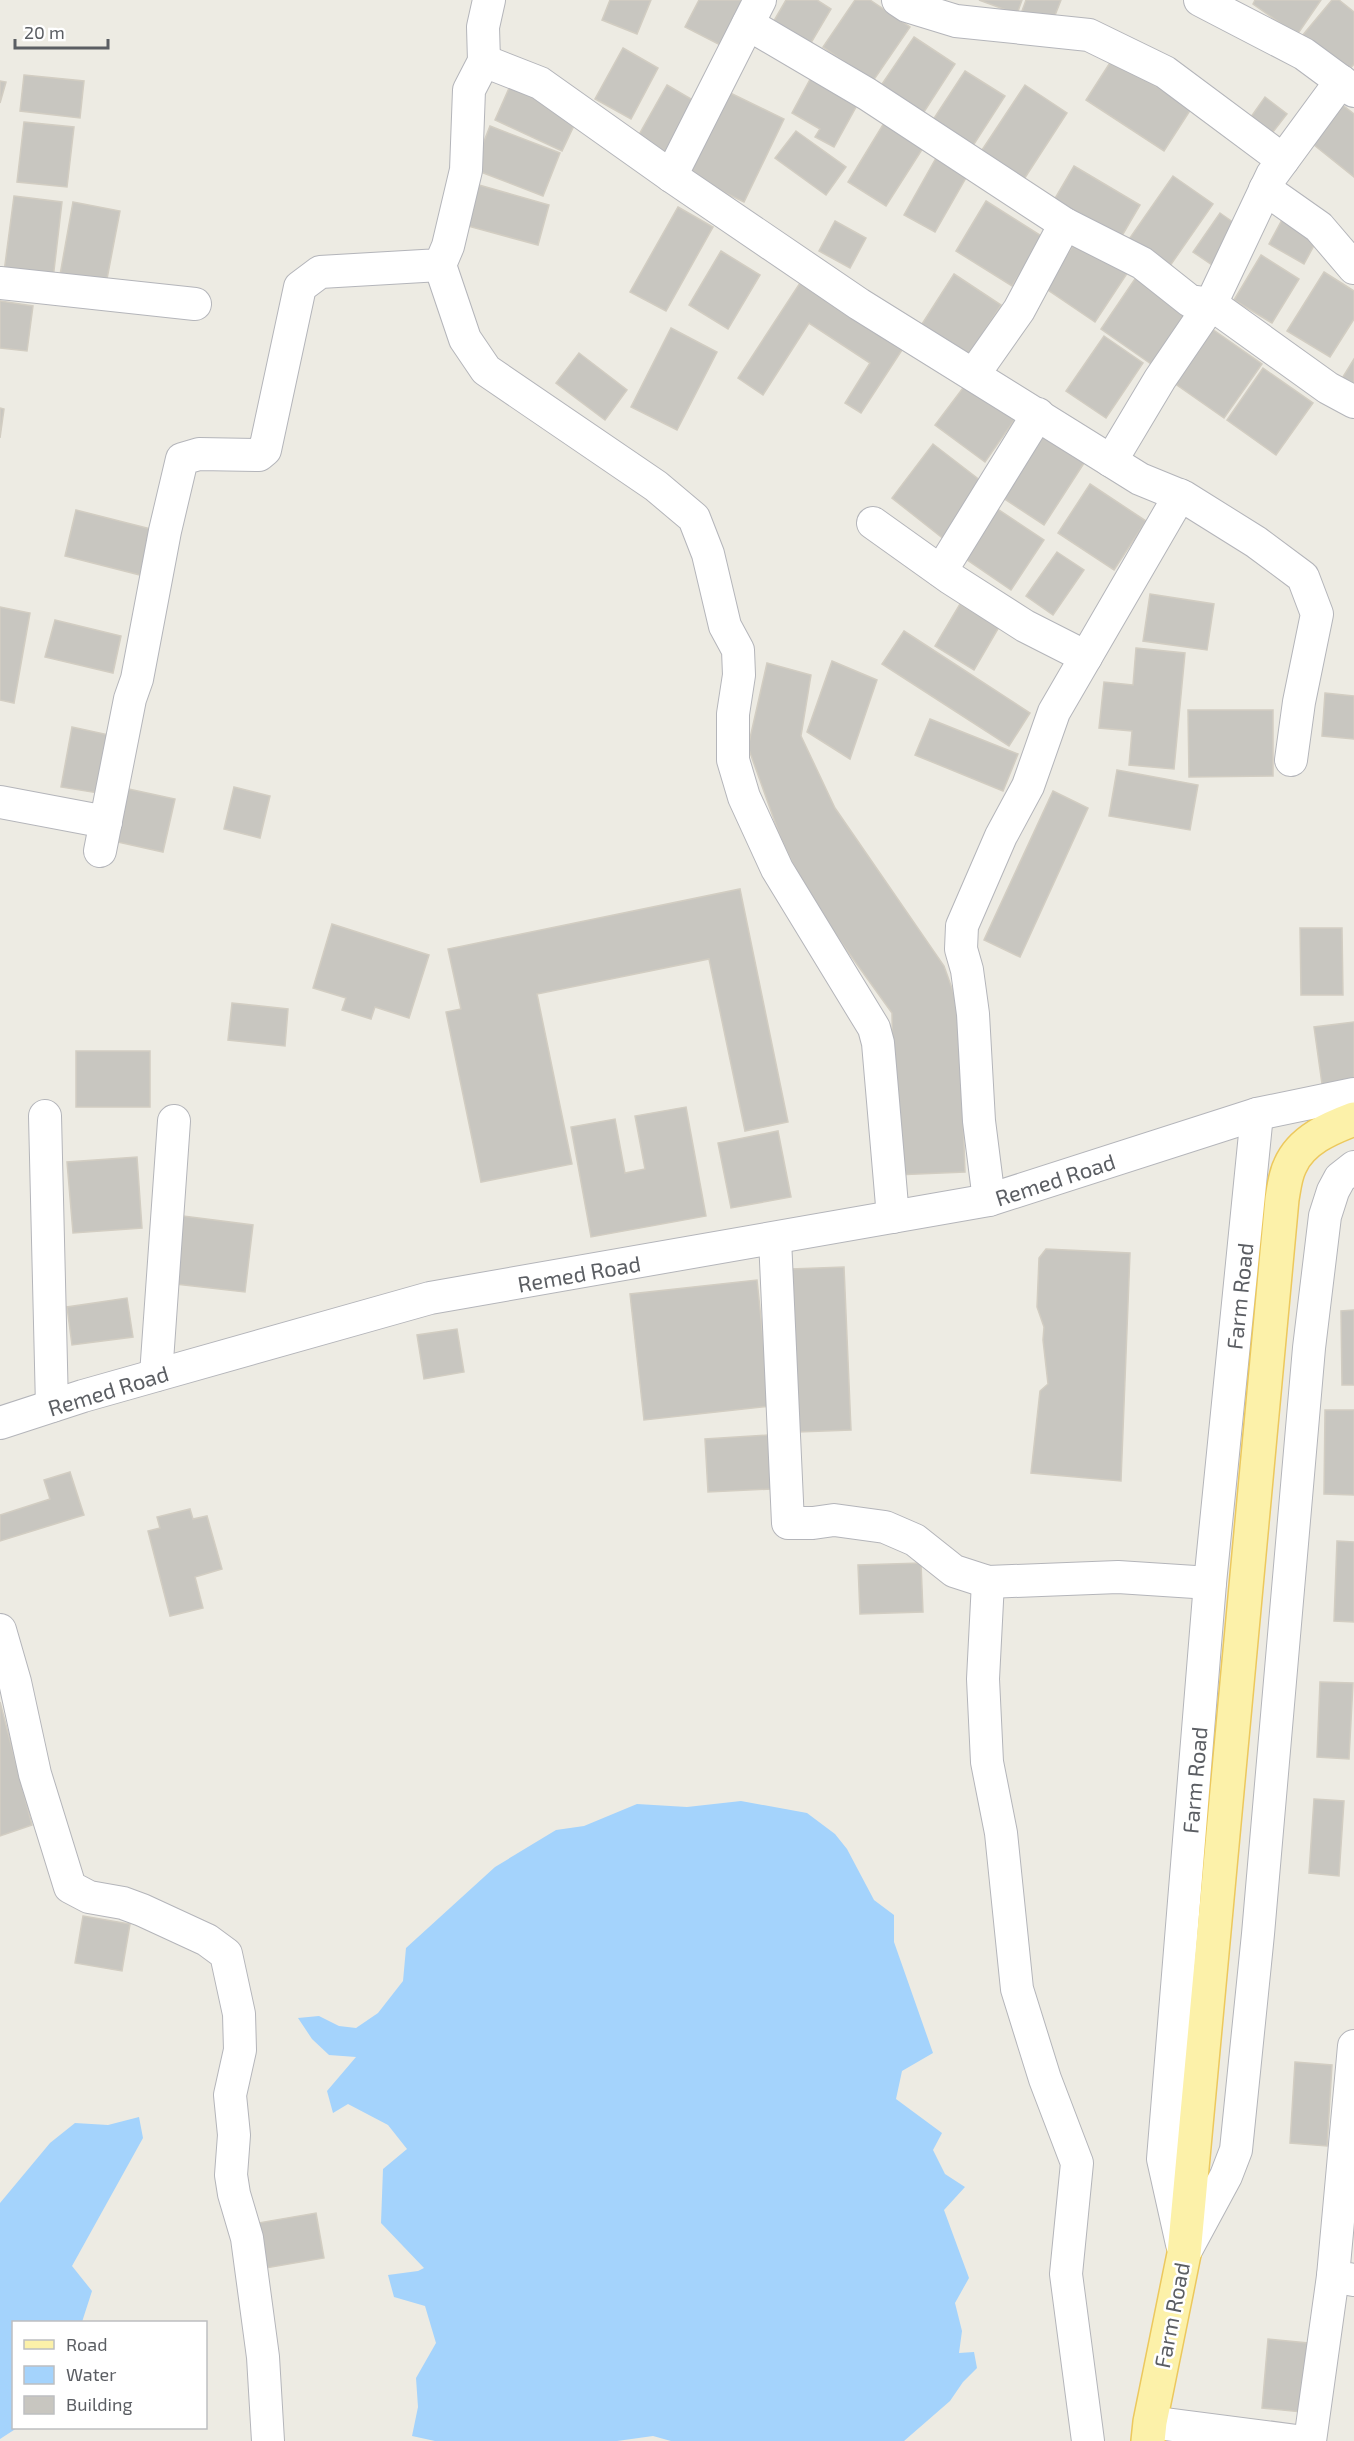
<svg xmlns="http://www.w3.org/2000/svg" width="1354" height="2441" font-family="'Exo 2',sans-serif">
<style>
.water{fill:#a4d3fc}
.building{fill:#c8c6c0;stroke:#d2cdc2;stroke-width:1.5}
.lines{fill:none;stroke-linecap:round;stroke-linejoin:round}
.minor-casing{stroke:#b4b5ba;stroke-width:34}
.major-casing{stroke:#ecc85d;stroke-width:36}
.minor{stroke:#fff;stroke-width:32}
.major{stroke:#fcf1a9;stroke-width:33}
.labels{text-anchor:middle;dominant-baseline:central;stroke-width:5;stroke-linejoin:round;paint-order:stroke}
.street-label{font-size:22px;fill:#5b5e63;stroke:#fff}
</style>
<rect width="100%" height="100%" fill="#edebe3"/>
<g class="water">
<path d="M741 1801 807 1813 835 1834 847 1849 874 1900 894 1915V1942L933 2053 902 2071 896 2099 942 2133 933 2150 945 2174 965 2187 944 2210 969 2278 955 2303 962 2331 959 2353 974 2352 977 2368 963 2382 950 2401 904 2441H671L653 2436 617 2441H435L412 2436 418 2407 416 2378 436 2343 425 2306 394 2297 388 2275 418 2271 424 2268 381 2223 383 2169 407 2149 388 2125 348 2104 333 2113 327 2091 356 2057 329 2055 312 2039 298 2018 319 2016 339 2026 356 2028 378 2013 403 1981 406 1948 495 1867 556 1830 584 1826 637 1804 687 1807Z"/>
<path d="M139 2117 143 2138 72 2266 92 2291 82 2322H14V2428H17L0 2439V2203L50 2143 75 2123 108 2125Z"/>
</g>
<g class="building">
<path d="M610 0H651L637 34 602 20Z"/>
<path d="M699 0H743L728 49 685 27Z"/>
<path d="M786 0H817L831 9 805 53 768 31Z"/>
<path d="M855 0H870L910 27 873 81 823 47Z"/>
<path d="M979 0H1022L1017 14Z"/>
<path d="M1026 0H1061L1052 23 1022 11Z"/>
<path d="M1255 0H1321L1297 35 1253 4Z"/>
<path d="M1332 0H1339L1354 12V64L1346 73 1302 36Z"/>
<path d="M914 37 955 64 922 115 880 87Z"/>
<path d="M623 48 658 68 631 119 595 99Z"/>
<path d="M1113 58 1191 109 1164 151 1086 100Z"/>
<path d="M965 71 1005 96 967 155 927 129Z"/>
<path d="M814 72 861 98 834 147 815 137 820 129 792 113Z"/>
<path d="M24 75 84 81 80 118 20 111Z"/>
<path d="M0 81 6 82 0 103Z"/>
<path d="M667 85 703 106 672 161 636 140Z"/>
<path d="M1025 85 1067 113 1019 187 976 159Z"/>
<path d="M510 86 578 117 562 151 495 120Z"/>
<path d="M722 89 784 119 744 202 682 172Z"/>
<path d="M1265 97 1287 114 1269 137 1248 121Z"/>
<path d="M1340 103 1354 114V177L1309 141Z"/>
<path d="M24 122 74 127 67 187 17 182Z"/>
<path d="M884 123 923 148 886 206 848 182Z"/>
<path d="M490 126 560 153 543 196 473 169Z"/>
<path d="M796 131 846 167 826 195 775 158Z"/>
<path d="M940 151 971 169 935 232 904 215Z"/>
<path d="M1074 166 1140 205 1116 246 1050 207Z"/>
<path d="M1173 176 1213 204 1165 273 1125 245Z"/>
<path d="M479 185 549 205 538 245 468 226Z"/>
<path d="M14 196 62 202 53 279 4 272Z"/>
<path d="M986 201 1043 237 1012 286 956 251Z"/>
<path d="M73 202 120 211 106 284 60 275Z"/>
<path d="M678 207 713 227 666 311 630 292Z"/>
<path d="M1220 213 1244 230 1218 269 1193 252Z"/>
<path d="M1283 218 1318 238 1304 264 1269 244Z"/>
<path d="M835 221 866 238 850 268 819 251Z"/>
<path d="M1078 238 1128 272 1095 322 1045 288Z"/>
<path d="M721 251 760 275 728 329 689 305Z"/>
<path d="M1261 255 1299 279 1272 323 1234 300Z"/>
<path d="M1141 270 1194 307 1154 366 1101 329Z"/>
<path d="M1324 272 1354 291V319L1330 357 1287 331Z"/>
<path d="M954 274 1001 305 969 356 922 324Z"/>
<path d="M800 283 902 350 861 413 845 403 870 363 809 323 763 395 738 378Z"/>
<path d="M0 301 33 306 27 351 0 348Z"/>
<path d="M1205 324 1262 364 1224 418 1167 378Z"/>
<path d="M671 328 717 352 677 430 631 407Z"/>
<path d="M1104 336 1143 363 1106 418 1066 391Z"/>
<path d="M579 353 627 390 605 420 556 383Z"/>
<path d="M1354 359V389L1341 380Z"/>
<path d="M1263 368 1313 403 1276 455 1227 420Z"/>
<path d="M966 384 1015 419 985 462 935 425Z"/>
<path d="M0 408 4 409 0 438Z"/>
<path d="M1041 426 1088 457 1044 525 997 494Z"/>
<path d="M933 444 986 485 945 540 892 498Z"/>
<path d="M1090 484 1146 521 1114 570 1058 533Z"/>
<path d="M993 506 1044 540 1011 590 960 555Z"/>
<path d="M76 510 151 529 140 575 65 556Z"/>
<path d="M1057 552 1084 570 1053 615 1026 596Z"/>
<path d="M1150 594 1214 604 1207 650 1143 641Z"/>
<path d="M960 604 999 627 974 670 935 646Z"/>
<path d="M0 607 30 613 14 703 0 700Z"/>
<path d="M55 620 121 636 113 673 45 657Z"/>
<path d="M904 631 1030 713 1009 746 882 664Z"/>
<path d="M1136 648 1185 653 1174 769 1129 765 1132 731 1099 728 1104 682 1133 685Z"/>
<path d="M832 661 877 680 850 759 807 732Z"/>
<path d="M767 663 811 675 801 736 835 808 944 966 959 1008 965 1172 895 1175 892 1013 831 928 797 872 781 839 748 747Z"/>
<path d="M1325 693 1354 696V739L1322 736Z"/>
<path d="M1188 710H1273V776L1189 777Z"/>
<path d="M930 719 1018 754 1003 791 915 755Z"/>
<path d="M72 727 109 735 98 793 61 787Z"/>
<path d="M1117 770 1198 785 1190 830 1109 816Z"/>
<path d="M234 787 270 796 260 838 224 829Z"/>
<path d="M124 788 175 799 163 852 113 841Z"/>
<path d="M1053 791 1088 808 1020 957 984 940Z"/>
<path d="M740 889 788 1122 745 1131 709 959 537 994 572 1164 481 1182 446 1012 461 1009 448 949Z"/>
<path d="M332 924 429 955 409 1018 375 1007 371 1019 342 1010 346 998 313 988Z"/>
<path d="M1300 928H1342L1343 995H1301Z"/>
<path d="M232 1003 288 1009 285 1046 228 1040Z"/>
<path d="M1354 1022V1087L1323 1091 1314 1027Z"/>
<rect x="76" y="1051" width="74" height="56"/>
<path d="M686 1107 706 1216 591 1237 571 1127 615 1119 625 1173 645 1169 635 1116Z"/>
<path d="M778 1131 791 1197 731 1208 718 1143Z"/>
<path d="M137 1157 142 1228 73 1233 67 1162Z"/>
<path d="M175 1215 253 1225 245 1292 167 1283Z"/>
<path d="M1046 1249 1130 1253 1121 1481 1031 1473 1040 1391 1048 1384 1043 1340 1044 1327 1037 1307 1039 1258Z"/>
<path d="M844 1267 851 1430 798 1432 791 1269Z"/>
<path d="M757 1280 770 1406 644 1420 630 1294Z"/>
<path d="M127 1298 133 1337 72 1345 67 1307Z"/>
<path d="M1354 1310V1385H1342L1341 1311Z"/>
<path d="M457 1329 464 1372 424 1379 417 1335Z"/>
<path d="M1325 1410H1354V1495L1324 1494Z"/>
<path d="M768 1435 771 1489 708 1492 705 1439Z"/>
<path d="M70 1472 84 1515 0 1541V1515L50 1499 44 1480Z"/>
<path d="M190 1509 193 1519 207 1516 222 1569 195 1577 203 1608 170 1616 148 1531 160 1528 157 1517Z"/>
<path d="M1337 1541 1354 1542V1622L1334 1621Z"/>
<path d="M921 1563 923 1612 860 1614 858 1565Z"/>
<path d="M1320 1682 1353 1683 1349 1759 1317 1757Z"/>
<path d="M0 1702 32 1825 0 1836Z"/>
<path d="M1314 1799 1344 1801 1339 1876 1309 1873Z"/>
<path d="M83 1916 130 1924 122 1971 75 1963Z"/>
<path d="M1295 2062 1332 2065 1327 2146 1290 2143Z"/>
<path d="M316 2213 324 2258 266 2268 258 2223Z"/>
<path d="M1268 2339 1308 2343 1302 2412 1262 2408Z"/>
</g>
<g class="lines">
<defs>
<g id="minor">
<path d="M898 0 907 6 956 21 1089 35 1165 72 1283 160"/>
<path d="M1200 0 1304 54 1354 91"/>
<path d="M748 24 867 94 1065 224 1142 263 1190 301 1211 304 1328 388 1354 402"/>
<path d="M484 61 540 83 671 176 859 304 1140 479 1184 497 1256 542 1303 577 1317 614 1299 702 1291 760"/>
<path d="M671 176 760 0"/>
<path d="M1265 189 1319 227 1354 268"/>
<path d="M440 265 465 339 486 370 656 486 694 518 708 554 725 626 738 650 739 675 733 714V760L744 797 777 869 874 1028 878 1043 893 1217"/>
<path d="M0 283 195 304"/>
<path d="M974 374 1019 310 1065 224"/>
<path d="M1111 461 1160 379 1211 304 1272 175 1341 81"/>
<path d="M873 523 950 578 1025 626 1086 657"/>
<path d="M941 571 1038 414"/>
<path d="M0 802 106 822"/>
<path d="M100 851 130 699 137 679 165 531 182 459 199 454 259 455 265 450 300 287 320 272 440 265 448 246 466 170 469 90 484 61 483 27 489 0"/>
<path d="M45 1116 52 1406"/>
<path d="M989 1200 979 1121 973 1014 967 970 961 949 962 926 1001 836 1028 786 1054 712 1180 495"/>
<path d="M775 1239 788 1523H813L834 1520 885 1527 915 1540 954 1571 988 1582 1118 1577 1210 1583"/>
<path d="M156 1375 174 1121"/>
<path d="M0 1423 83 1396 430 1298 989 1200 1257 1114 1354 1094"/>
<path d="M988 1582 983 1679 987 1762 1001 1833 1017 1989 1045 2079 1077 2163 1066 2274 1088 2441"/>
<path d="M0 1630 15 1682 35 1774 70 1887 89 1897 123 1903 142 1910 207 1940 226 1954 239 2014 240 2050 230 2095 234 2135 231 2175 234 2194 247 2238 263 2357 268 2441"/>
<path d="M1354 2046 1333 2276 1354 2280"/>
<path d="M1182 2244 1163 2159 1210 1583 1257 1114"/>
<path d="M1185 2252 1226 2176 1236 2150 1258 1934 1309 1348 1325 1216 1333 1191 1340 1178 1354 1167"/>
<path d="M1150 2422 1297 2441"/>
<path d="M1310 2441 1333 2276"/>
</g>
<path id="major" d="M1148 2441 1150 2422 1184 2254 1282 1199C1284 1188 1285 1176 1290 1166 1301 1140 1330 1128 1354 1119"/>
</defs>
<use href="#minor" class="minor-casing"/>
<use href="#major" class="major-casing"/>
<use href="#minor" class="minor"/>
<use href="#major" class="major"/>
</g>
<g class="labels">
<g class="street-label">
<text transform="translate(1055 1179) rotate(-18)">Remed Road</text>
<text transform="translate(579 1273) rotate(-10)">Remed Road</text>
<text transform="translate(1239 1296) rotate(-84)">Farm Road</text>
<text transform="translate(108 1390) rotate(-17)">Remed Road</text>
<text transform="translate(1194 1780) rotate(-85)">Farm Road</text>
<text transform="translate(1171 2315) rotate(-79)">Farm Road</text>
</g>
</g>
<rect x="12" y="2321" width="195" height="108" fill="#ffffff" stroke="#bdbfc1" stroke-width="1.5"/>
<rect x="24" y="2340" width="30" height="9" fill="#fcf1a9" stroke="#bdbfc1" stroke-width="1.5"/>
<text x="66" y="2351" font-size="18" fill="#5b5e63">Road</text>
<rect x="24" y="2366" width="30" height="18" fill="#a4d3fc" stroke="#bdbfc1" stroke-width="1.5"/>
<text x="66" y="2381" font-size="18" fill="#5b5e63">Water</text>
<rect x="24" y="2396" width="30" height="18" fill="#c8c6c0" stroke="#bdbfc1" stroke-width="1.5"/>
<text x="66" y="2411" font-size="18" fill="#5b5e63">Building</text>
<path d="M15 39v9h93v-9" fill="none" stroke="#5b5e63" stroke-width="3"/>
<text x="24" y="39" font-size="18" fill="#5b5e63" stroke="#ffffff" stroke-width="4.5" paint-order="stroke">20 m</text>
</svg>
